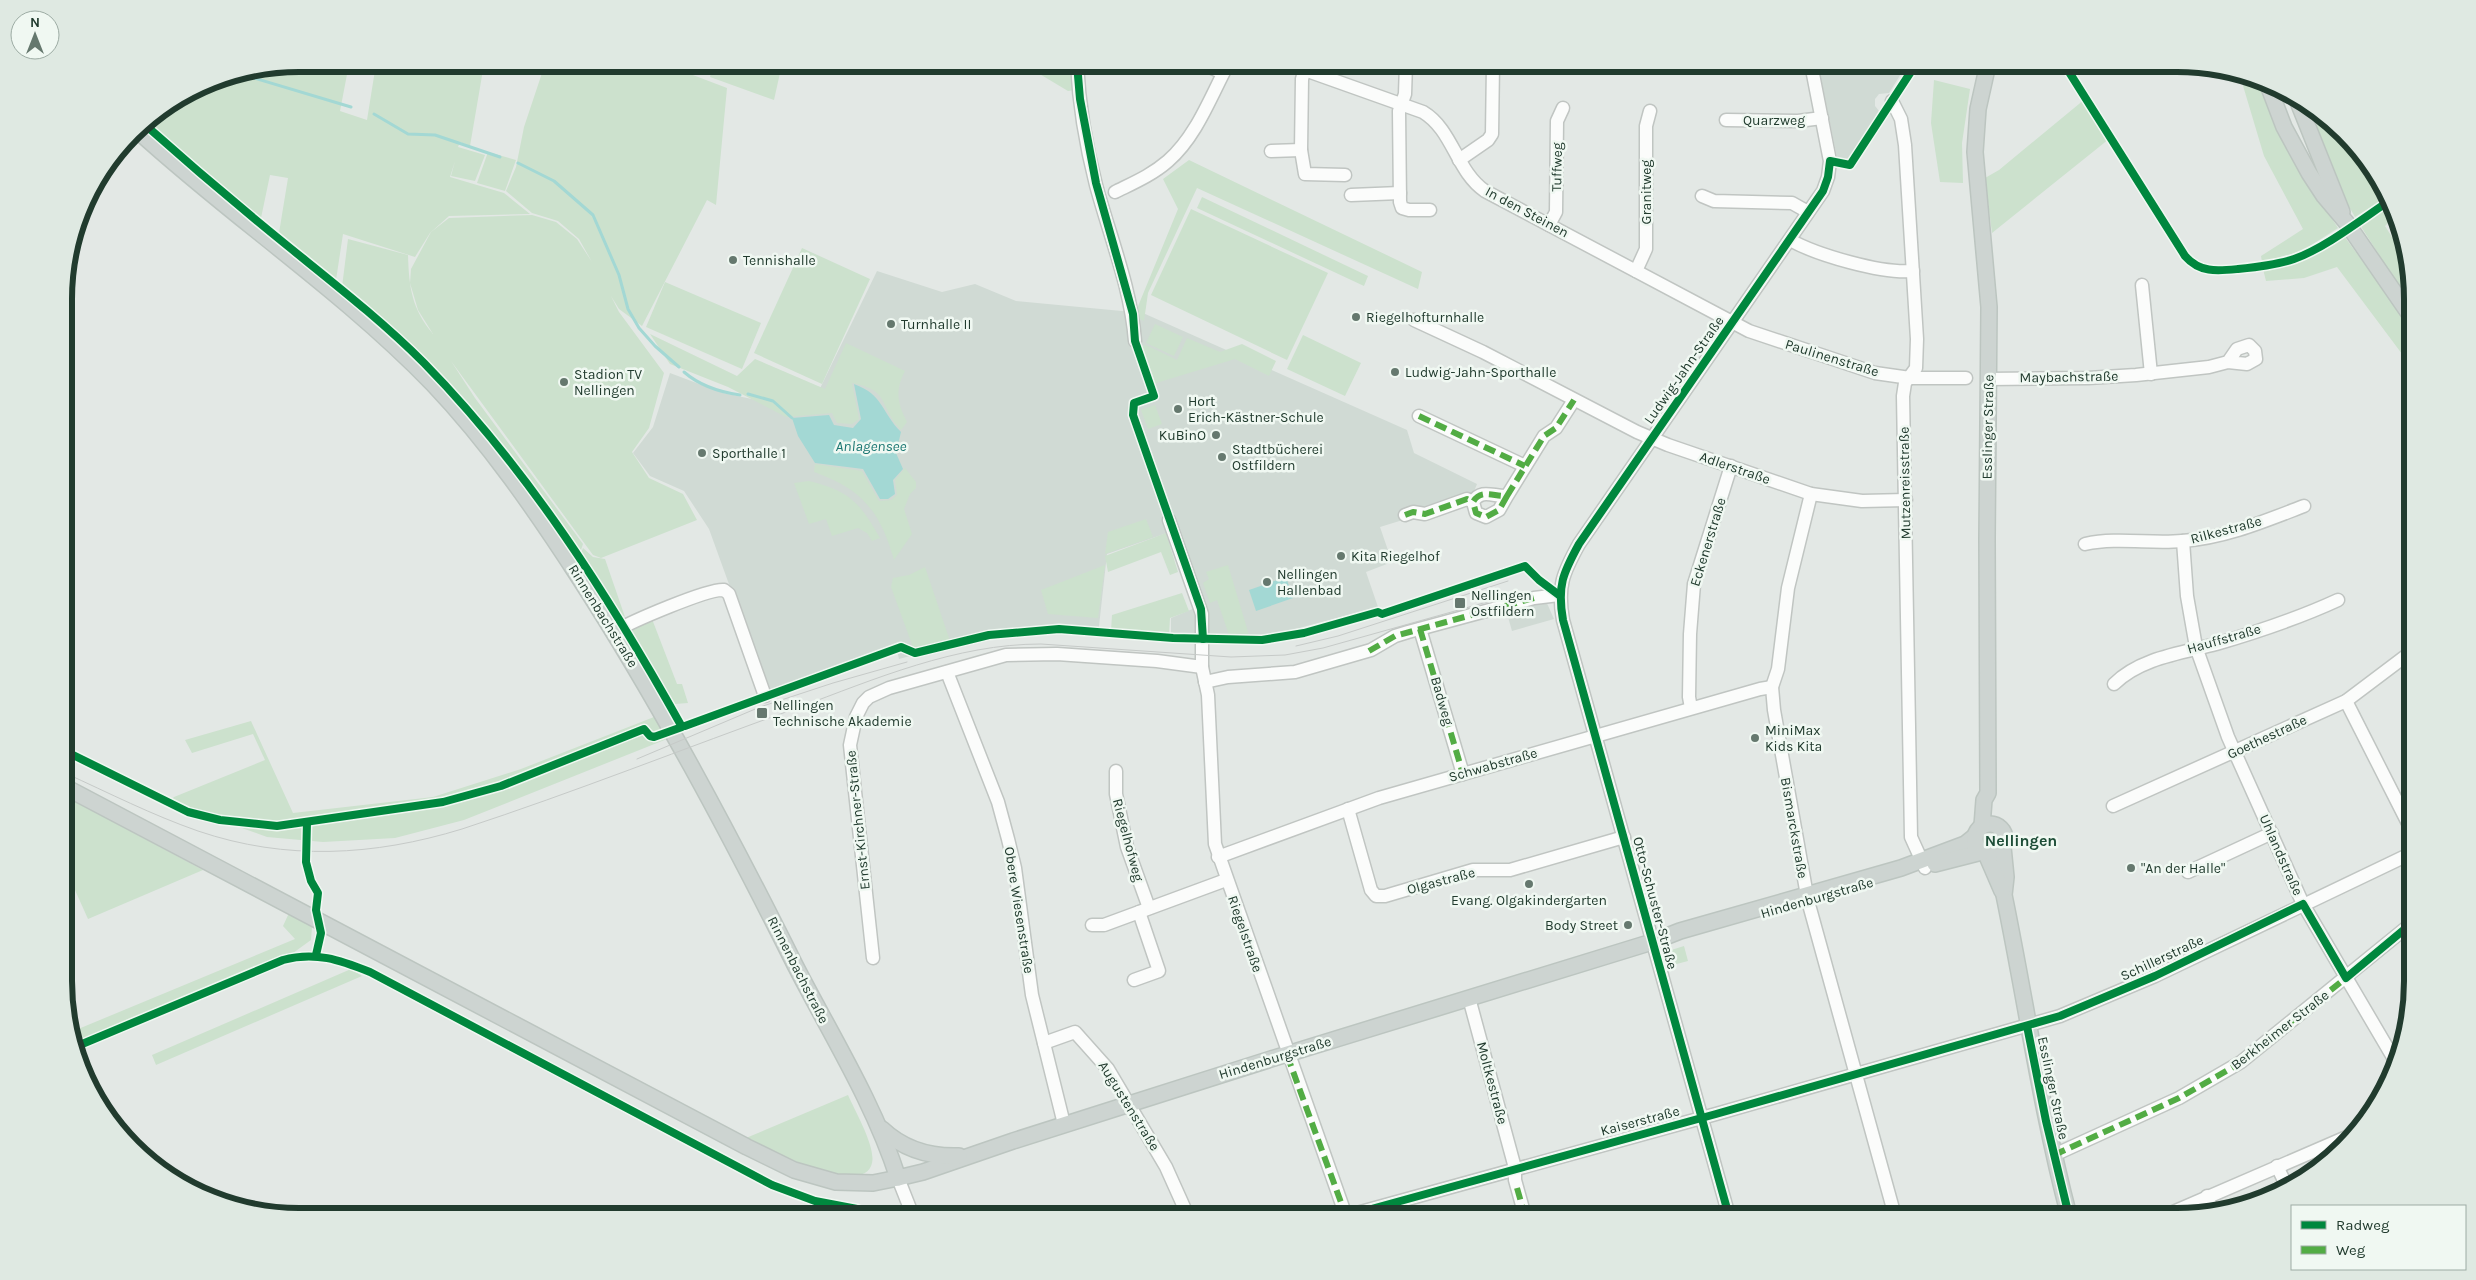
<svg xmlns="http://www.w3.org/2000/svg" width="2476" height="1280" font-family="Karla,sans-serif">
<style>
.built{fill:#d0dad4}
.green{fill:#cce1cd}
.water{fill:#a3d8d4}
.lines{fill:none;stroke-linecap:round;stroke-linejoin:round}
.stream{stroke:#a3d8d4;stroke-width:3}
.minor-casing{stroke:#c0c5c2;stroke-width:15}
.major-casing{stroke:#bcc5c0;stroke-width:18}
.minor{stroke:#fbfcfb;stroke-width:12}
.major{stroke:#cdd4d1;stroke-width:15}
.tram{stroke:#c6cac8;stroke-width:1}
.quiet{stroke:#52ac44;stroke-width:6;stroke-dasharray:12 6;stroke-linecap:butt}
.cycleway-casing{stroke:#f0f8f2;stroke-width:11}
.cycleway{stroke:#00873e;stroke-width:8}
.poi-dot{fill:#65786e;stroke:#f0f8f2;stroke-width:2}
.labels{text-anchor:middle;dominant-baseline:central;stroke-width:5;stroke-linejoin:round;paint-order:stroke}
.street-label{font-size:14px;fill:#213b2e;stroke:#f0f8f2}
.poi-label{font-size:14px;fill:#213b2e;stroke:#f0f8f2;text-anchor:start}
.water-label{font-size:15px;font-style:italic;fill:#1b7772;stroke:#f0f8f2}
.quarter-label{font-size:16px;font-weight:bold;fill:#1d4d37;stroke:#f0f8f2}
.rim{fill:none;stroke:#213b2e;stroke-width:6}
</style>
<rect width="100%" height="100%" fill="#e3e8e5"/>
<g class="built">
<path d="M1818 64H1907L1889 93 1879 94 1875 99V106L1879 111 1849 161 1837 157Z"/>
<path d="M877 271 942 292 975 284 1016 301 1143 313 1407 430 1414 453 1477 484 1471 499 1380 527 1392 562 1366 572 1378 607 1273 635 1229 637 1171 636V618L1195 608 1167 533 1107 554 1098 635 1063 632 1044 633 1042 631 1004 635 974 639 899 659 896 646 768 692 709 529 684 491 650 476 633 453 653 427 670 373 723 393 809 411Z"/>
<path d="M1546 601 1554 619 1512 631 1506 610Z"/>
</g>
<g class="green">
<path d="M300 64H349L340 111 367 120 376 64H484L470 146 460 142 458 147 485 155 475 181 451 176 455 161 450 177 504 193 530 214 449 216 430 233 415 257 343 234 336 280 279 233 288 178 270 175 261 218 147 121 210 82Z"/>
<path d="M545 64H664L727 88 716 205 707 200 642 326 619 309 611 296 619 312 664 373 649 428 632 452 649 478 683 494 697 520 601 558 593 555 451 361 475 398 583 544 579 556C539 499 498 443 453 390 420 352 380 319 342 287L348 239 408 255C409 288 412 309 433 334L418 310 410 283 411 269 431 232 449 218 532 215 556 222 577 239 592 262 579 239 558 221 532 213 506 191 516 167 524 127Z"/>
<path d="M713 64H782L774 100 710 77Z"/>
<path d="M1023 64H1075V90L1068 91Z"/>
<path d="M2241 79 2262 84 2302 173 2338 228 2302 251 2262 262 2261 256 2303 229 2264 156Z"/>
<path d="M1934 80 1970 89 1962 143 1963 183 1940 182 1931 123Z"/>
<path d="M2085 99 2109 139 1992 233 1985 178 1999 170Z"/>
<path d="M2304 107 2364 156 2387 197 2355 217 2334 180Z"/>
<path d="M488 152 516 160 505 191 477 183Z"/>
<path d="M1189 160 1422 272 1418 289 1197 188 1148 293 1144 321 1134 316 1178 209 1163 179Z"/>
<path d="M1202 197 1368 276 1364 286 1197 208Z"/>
<path d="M2392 205 2396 215 2385 226 2409 264 2410 303 2360 225Z"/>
<path d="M1191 209 1328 273 1287 360 1151 295Z"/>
<path d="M2344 236 2410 326 2411 366 2337 267 2304 278 2266 281 2263 269 2299 262Z"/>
<path d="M802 248 870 279 822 384 754 353Z"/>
<path d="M665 282 761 323 742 369 646 327Z"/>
<path d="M1155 324 1183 337 1174 356 1146 343Z"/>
<path d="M650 334 737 376 755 359 825 389 846 343 905 371C895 390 897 403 907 422L901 430C878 406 891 390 852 383L859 419 852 424 837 423 832 413 786 417 728 387 670 364Z"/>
<path d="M1303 335 1361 363 1345 396 1287 369Z"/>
<path d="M1187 338 1220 352 1242 344 1276 361 1269 376 1235 359 1153 384 1140 347 1146 345 1177 360Z"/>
<path d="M1155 405 1162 424 1148 429 1141 410Z"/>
<path d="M815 464 862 471 879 501 891 500 897 495 895 480 905 468 916 482V488L910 494 904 509 912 534 894 560C880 511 862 489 814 472Z"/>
<path d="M809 481C850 491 860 503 880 538L872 541 867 533 858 528 832 536 826 519 809 524 794 483Z"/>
<path d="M1146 519 1153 537 1105 554 1108 532Z"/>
<path d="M1166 533 1178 572 1170 575 1161 552 1108 572 1105 556Z"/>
<path d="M583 548 593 557 605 559 625 617 615 611 579 558Z"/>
<path d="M1105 565 1098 618 1048 614 1041 590Z"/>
<path d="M1228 565 1249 635H1229L1217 600 1210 603 1203 583 1209 579 1206 572Z"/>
<path d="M925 567 950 641 914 650 891 587 893 578 909 575Z"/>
<path d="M1182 593 1189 611 1170 618 1169 635 1111 631 1112 615Z"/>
<path d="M652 619 677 684H682L688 703 675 704 630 633 635 626Z"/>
<path d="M654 717 667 739 464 820 395 838 323 842 267 837 169 802 174 797 265 760 253 734 192 753 185 740 251 721 293 813 433 797 521 769Z"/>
<path d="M65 796 203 870 88 919 66 870Z"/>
<path d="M289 913 312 927 311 940 293 953 74 1043 71 1032 295 939 283 926Z"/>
<path d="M1684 946 1688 961 1669 966 1665 952Z"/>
<path d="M351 969 362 976 156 1065 152 1055Z"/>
<path d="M848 1095C855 1111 876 1147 872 1163 864 1200 764 1147 746 1138Z"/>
</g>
<g class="water">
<path d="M854 384C884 395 881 412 901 432L896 453 903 469 893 480 895 494 888 499H880L863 469 815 463 798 436 792 418 829 415 834 425 853 428 861 419Z"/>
<path d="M1286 577 1293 598 1256 611 1249 590Z"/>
</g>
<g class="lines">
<g class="stream">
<path d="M244 75 351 107"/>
<path d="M374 114 408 134 435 135 500 157"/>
<path d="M518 163 554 181 593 215 619 275 628 309 639 328 655 346 679 367"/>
<path d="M684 372C700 386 719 392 740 395"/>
<path d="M748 394 773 401 792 418"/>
</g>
<defs>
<g id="minor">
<path d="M1077 64C1079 104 1086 146 1096 185 1110 237 1131 288 1135 341"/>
<path d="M1112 64 1205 65 1223 73"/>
<path d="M1288 64 1423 112C1453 130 1456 171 1485 191L1749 331 1875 373 1910 378H1966"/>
<path d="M1406 64 1405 94 1399 111 1400 202 1402 208 1409 210H1430"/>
<path d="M1305 69 1302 79 1301 150 1305 174 1345 175"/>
<path d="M1892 101 1901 119 1905 145 1917 339 1916 368 1905 383 1903 396 1911 837 1925 868"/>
<path d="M1726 120 1798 121 1822 118"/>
<path d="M1271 151 1301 150"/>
<path d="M1459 160 1488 140 1492 134 1493 64"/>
<path d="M1115 192C1133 183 1152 175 1168 161 1196 137 1211 96 1228 64"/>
<path d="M1351 195 1400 193"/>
<path d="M1702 196 1714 201 1792 203 1808 212"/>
<path d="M1549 225 1556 212 1557 121 1563 108"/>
<path d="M1790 240C1817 255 1882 274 1913 271"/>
<path d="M1636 271 1646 249V126L1650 111"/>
<path d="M2142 285 2151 374"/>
<path d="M1414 320 1483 352 1637 432 1668 445 1811 494 1862 501 1906 500"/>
<path d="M1988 379 2088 378 2136 375 2209 367 2228 362 2247 364 2256 359 2255 351 2249 345 2237 349 2228 362"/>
<path d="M1419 416 1525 466"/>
<path d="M1811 494 1788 588 1778 669 1772 687 1774 710 1808 901 1895 1216"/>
<path d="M1507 496 1499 510 1486 517 1476 513 1473 502C1481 488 1494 497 1507 496L1544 436 1556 428 1574 400"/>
<path d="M1405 515 1413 512 1425 514 1467 499 1473 502"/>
<path d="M1169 520 1202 614V667L1208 695 1215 844 1346 1216"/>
<path d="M2183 541 2187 596 2196 647 2228 737 2303 904 2394 1059"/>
<path d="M2085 544C2118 537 2150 544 2182 541 2225 538 2265 521 2304 506"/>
<path d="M1420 629 1463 774"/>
<path d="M614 632C630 622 709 588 724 590L729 594 765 696"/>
<path d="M947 672 998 802 1008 839 1015 868 1032 995 1064 1124"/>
<path d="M1205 682 1228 677 1295 672 1371 650 1395 636 1408 632 1534 598 1559 595"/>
<path d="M2114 684C2140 658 2182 653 2216 644 2257 632 2299 618 2338 600"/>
<path d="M2346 701 2412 831"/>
<path d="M1691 708 1689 697 1690 634 1694 584 1731 466"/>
<path d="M1116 771V794L1127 847 1149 908"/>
<path d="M2113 806 2346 701 2411 652"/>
<path d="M1348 809 1371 890 1376 896H1385L1473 870H1510L1624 837"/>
<path d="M1218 857 1379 798 1760 689 1772 687"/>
<path d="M2188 872 2272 833"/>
<path d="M1092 925H1104L1226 880"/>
<path d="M873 958 850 745 856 717 863 703 869 697 889 688 1006 655 1057 654 1157 661 1202 667"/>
<path d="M1134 980 1159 971 1139 912"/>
<path d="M1469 998 1515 1168V1180L1525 1216"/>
<path d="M1044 1043 1075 1032 1108 1069 1166 1167 1188 1216"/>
<path d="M2054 1155 2179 1098 2241 1062 2412 923"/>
<path d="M2277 1166 2287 1187"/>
<path d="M898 1178 913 1216"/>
<path d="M2207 1196 2213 1212"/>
<path d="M1346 1216 1716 1114 2060 1016 2155 976 2412 853"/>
<path d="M1729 1216 1563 620C1557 586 1563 573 1579 544L1823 191 1828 177 1830 161 1811 64"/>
<path d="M2164 1216 2356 1133"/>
</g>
<g id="major">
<path d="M2268 85 2284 127 2309 173 2324 196 2346 222 2410 315"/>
<path d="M2298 102 2342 212"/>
<path d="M138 131C233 218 343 291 433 384 489 443 536 511 580 579 660 703 729 833 795 965 831 1035 874 1103 898 1178"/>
<path d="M65 787 747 1147 794 1170 836 1182 873 1183 898 1178 923 1172 1013 1141 1271 1059 1652 942 1680 931 1901 868 1965 844 1975 836"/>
<circle cx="1990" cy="839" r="15"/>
<path d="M1982 826 1984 800 1988 793 1987 539 1989 307 1975 152 1978 109 1988 64"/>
<path d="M2003 847 2006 877 2004 895C2026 1002 2041 1110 2069 1216"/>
<path d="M1986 854 2002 891"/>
<path d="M1935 864 1982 852"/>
<path d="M882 1129C903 1149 930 1157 959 1156"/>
</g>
</defs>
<use href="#minor" class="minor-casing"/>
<use href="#major" class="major-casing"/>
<use href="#minor" class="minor"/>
<use href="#major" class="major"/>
<g class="tram">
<path d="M1296 646 1338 636 1508 581"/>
<path d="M637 759 760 707 833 683 907 662"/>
<path d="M65 773C109 793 152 815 198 831 286 861 374 856 462 829 575 792 685 748 797 708 875 679 956 644 1041 644L1231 657 1285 655 1323 648 1512 595"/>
</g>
<g class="quiet">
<path d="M1419 416 1525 466"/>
<path d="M1507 496 1499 510 1486 517 1476 513 1473 502C1481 488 1494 497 1507 496L1544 436 1556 428 1574 400"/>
<path d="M1405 515 1413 512 1425 514 1467 499 1473 502"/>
<path d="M1420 629 1463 774"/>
<path d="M1369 651 1395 636 1534 598"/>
<path d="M1287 1055 1346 1216"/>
<path d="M2054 1155 2179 1098 2235 1066 2346 978"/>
<path d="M1517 1188 1525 1216"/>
</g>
<defs>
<g id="cycleway">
<path d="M1077 64 1080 99 1096 183 1133 314 1135 341 1154 396 1134 403 1133 415 1201 609 1203 639"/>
<path d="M2064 64 2185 256C2200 273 2217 271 2238 269 2257 267 2276 265 2294 259 2325 248 2362 219 2389 201"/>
<path d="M685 726 901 647 915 653 989 635 1059 629 1173 638 1262 640 1304 633 1378 612 1382 614 1525 566 1539 580 1559 595"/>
<path d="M65 751 188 812 220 820 277 826 443 802 501 786 644 729 650 736 654 737 682 727C610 598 528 469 424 363 380 319 332 282 284 243 236 204 189 164 143 123"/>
<path d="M307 822 306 862 311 881 318 893 316 910 321 933 316 955"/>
<path d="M2027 1026 2046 1121 2069 1216"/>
<path d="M75 1047 283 960C315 951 340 960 370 972L772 1185 815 1201 857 1209 869 1216"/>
<path d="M1346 1216 1716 1114 2060 1016 2155 976 2303 904 2346 978 2412 923"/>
<path d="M1729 1216 1563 620C1557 586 1563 573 1579 544L1823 191 1828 177 1830 161 1850 165 1916 64"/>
</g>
</defs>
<use href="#cycleway" class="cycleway-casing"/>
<use href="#cycleway" class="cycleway"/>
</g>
<g class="poi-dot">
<circle cx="733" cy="260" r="5"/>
<circle cx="1356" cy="317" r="5"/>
<circle cx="891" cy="324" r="5"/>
<circle cx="1395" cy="372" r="5"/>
<circle cx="564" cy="382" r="5"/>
<circle cx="1178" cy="409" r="5"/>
<circle cx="1216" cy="435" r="5"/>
<circle cx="702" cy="453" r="5"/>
<circle cx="1222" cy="457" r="5"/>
<circle cx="1341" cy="556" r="5"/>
<circle cx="1267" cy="582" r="5"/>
<rect x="1454" y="597" width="12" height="12" rx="2.5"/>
<rect x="756" y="707" width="12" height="12" rx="2.5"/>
<circle cx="1755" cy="738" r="5"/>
<circle cx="2131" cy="868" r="5"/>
<circle cx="1529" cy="884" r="5"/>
<circle cx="1628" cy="925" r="5"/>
</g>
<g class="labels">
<g class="street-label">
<text x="1774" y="120">Quarzweg</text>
<text transform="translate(1557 167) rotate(-89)">Tuffweg</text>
<text transform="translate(1646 192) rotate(-90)">Granitweg</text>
<text transform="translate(1527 212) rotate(28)">In den Steinen</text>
<text transform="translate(1832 358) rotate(17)">Paulinenstraße</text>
<text transform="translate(1684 370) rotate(-55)">Ludwig-Jahn-Straße</text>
<text transform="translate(2069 377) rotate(-1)">Maybachstraße</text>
<text transform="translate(1988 427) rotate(-89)">Esslinger Straße</text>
<text transform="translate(1735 468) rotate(19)">Adlerstraße</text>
<text transform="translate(1905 483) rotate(-91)">Mutzenreisstraße</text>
<text transform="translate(2226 530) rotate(-15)">Rilkestraße</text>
<text transform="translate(1708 542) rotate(-73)">Eckenerstraße</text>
<text transform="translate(603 616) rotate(58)">Rinnenbachstraße</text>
<text transform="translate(2224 639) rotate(-16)">Hauffstraße</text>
<text transform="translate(1442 701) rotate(74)">Badweg</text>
<text transform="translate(2267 737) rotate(-25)">Goethestraße</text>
<text transform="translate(1493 765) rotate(-16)">Schwabstraße</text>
<text transform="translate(858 820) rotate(-96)">Ernst-Kirchner-Straße</text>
<text transform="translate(1794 828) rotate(80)">Bismarckstraße</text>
<text transform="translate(1128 840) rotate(75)">Riegelhofweg</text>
<text transform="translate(2281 855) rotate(66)">Uhlandstraße</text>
<text transform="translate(1441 881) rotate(-15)">Olgastraße</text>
<text transform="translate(1817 898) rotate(-16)">Hindenburgstraße</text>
<text transform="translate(1655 903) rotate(75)">Otto-Schuster-Straße</text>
<text transform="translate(1019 910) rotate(81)">Obere Wiesenstraße</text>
<text transform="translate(1245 934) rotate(71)">Riegelstraße</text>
<text transform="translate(2162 958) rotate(-25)">Schillerstraße</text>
<text transform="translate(798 970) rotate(63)">Rinnenbachstraße</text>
<text transform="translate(2280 1030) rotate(-38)">Berkheimer Straße</text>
<text transform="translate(1275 1058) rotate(-17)">Hindenburgstraße</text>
<text transform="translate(1492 1083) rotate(75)">Moltkestraße</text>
<text transform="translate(2053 1088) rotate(78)">Esslinger Straße</text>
<text transform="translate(1129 1106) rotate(58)">Augustenstraße</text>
<text transform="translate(1640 1121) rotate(-15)">Kaiserstraße</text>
</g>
<g class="poi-label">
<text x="743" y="260">Tennishalle</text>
<text x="1366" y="317">Riegelhofturnhalle</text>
<text x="901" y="324">Turnhalle II</text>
<text x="1405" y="372">Ludwig-Jahn-Sporthalle</text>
<text x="574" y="374">Stadion TV<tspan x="574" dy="16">Nellingen</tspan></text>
<text x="1188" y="401">Hort<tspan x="1188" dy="16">Erich-Kästner-Schule</tspan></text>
<text x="1206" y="435" text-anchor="end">KuBinO</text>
<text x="1232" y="449">Stadtbücherei<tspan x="1232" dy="16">Ostfildern</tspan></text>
<text x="712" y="453">Sporthalle 1</text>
<text x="1351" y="556">Kita Riegelhof</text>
<text x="1277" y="574">Nellingen<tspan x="1277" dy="16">Hallenbad</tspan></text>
<text x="1471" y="595">Nellingen<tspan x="1471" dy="16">Ostfildern</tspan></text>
<text x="773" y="705">Nellingen<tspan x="773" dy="16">Technische Akademie</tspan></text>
<text x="1765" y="730">MiniMax<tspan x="1765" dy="16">Kids Kita</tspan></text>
<text x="2141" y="868">"An der Halle"</text>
<text x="1529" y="900" text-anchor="middle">Evang. Olgakindergarten</text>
<text x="1618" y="925" text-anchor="end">Body Street</text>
</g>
<g class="water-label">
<text x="871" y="446">Anlagensee</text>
</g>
<g class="quarter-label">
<text x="2021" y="840">Nellingen</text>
</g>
</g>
<path d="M0 0H2476V1280H0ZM299 72H2177A227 227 0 0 1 2404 299V981A227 227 0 0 1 2177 1208H299A227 227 0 0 1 72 981V299A227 227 0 0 1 299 72Z" fill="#dfe9e2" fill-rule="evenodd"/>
<path class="rim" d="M299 72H2177A227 227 0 0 1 2404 299V981A227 227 0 0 1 2177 1208H299A227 227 0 0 1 72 981V299A227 227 0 0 1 299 72Z"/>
<rect x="2291" y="1205" width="175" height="65" fill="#f0f8f2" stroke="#9daca4"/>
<rect x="2301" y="1221" width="25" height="8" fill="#00873e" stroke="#9daca4"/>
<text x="2336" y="1230" font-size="15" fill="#213b2e">Radweg</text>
<rect x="2301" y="1246" width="25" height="8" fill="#52ac44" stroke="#9daca4"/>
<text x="2336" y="1255" font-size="15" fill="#213b2e">Weg</text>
<g transform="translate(35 35)"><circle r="24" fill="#f0f8f2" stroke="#9daca4"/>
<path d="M0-4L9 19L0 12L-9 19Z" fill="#65786e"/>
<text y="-8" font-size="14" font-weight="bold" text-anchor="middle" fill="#213b2e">N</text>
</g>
</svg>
